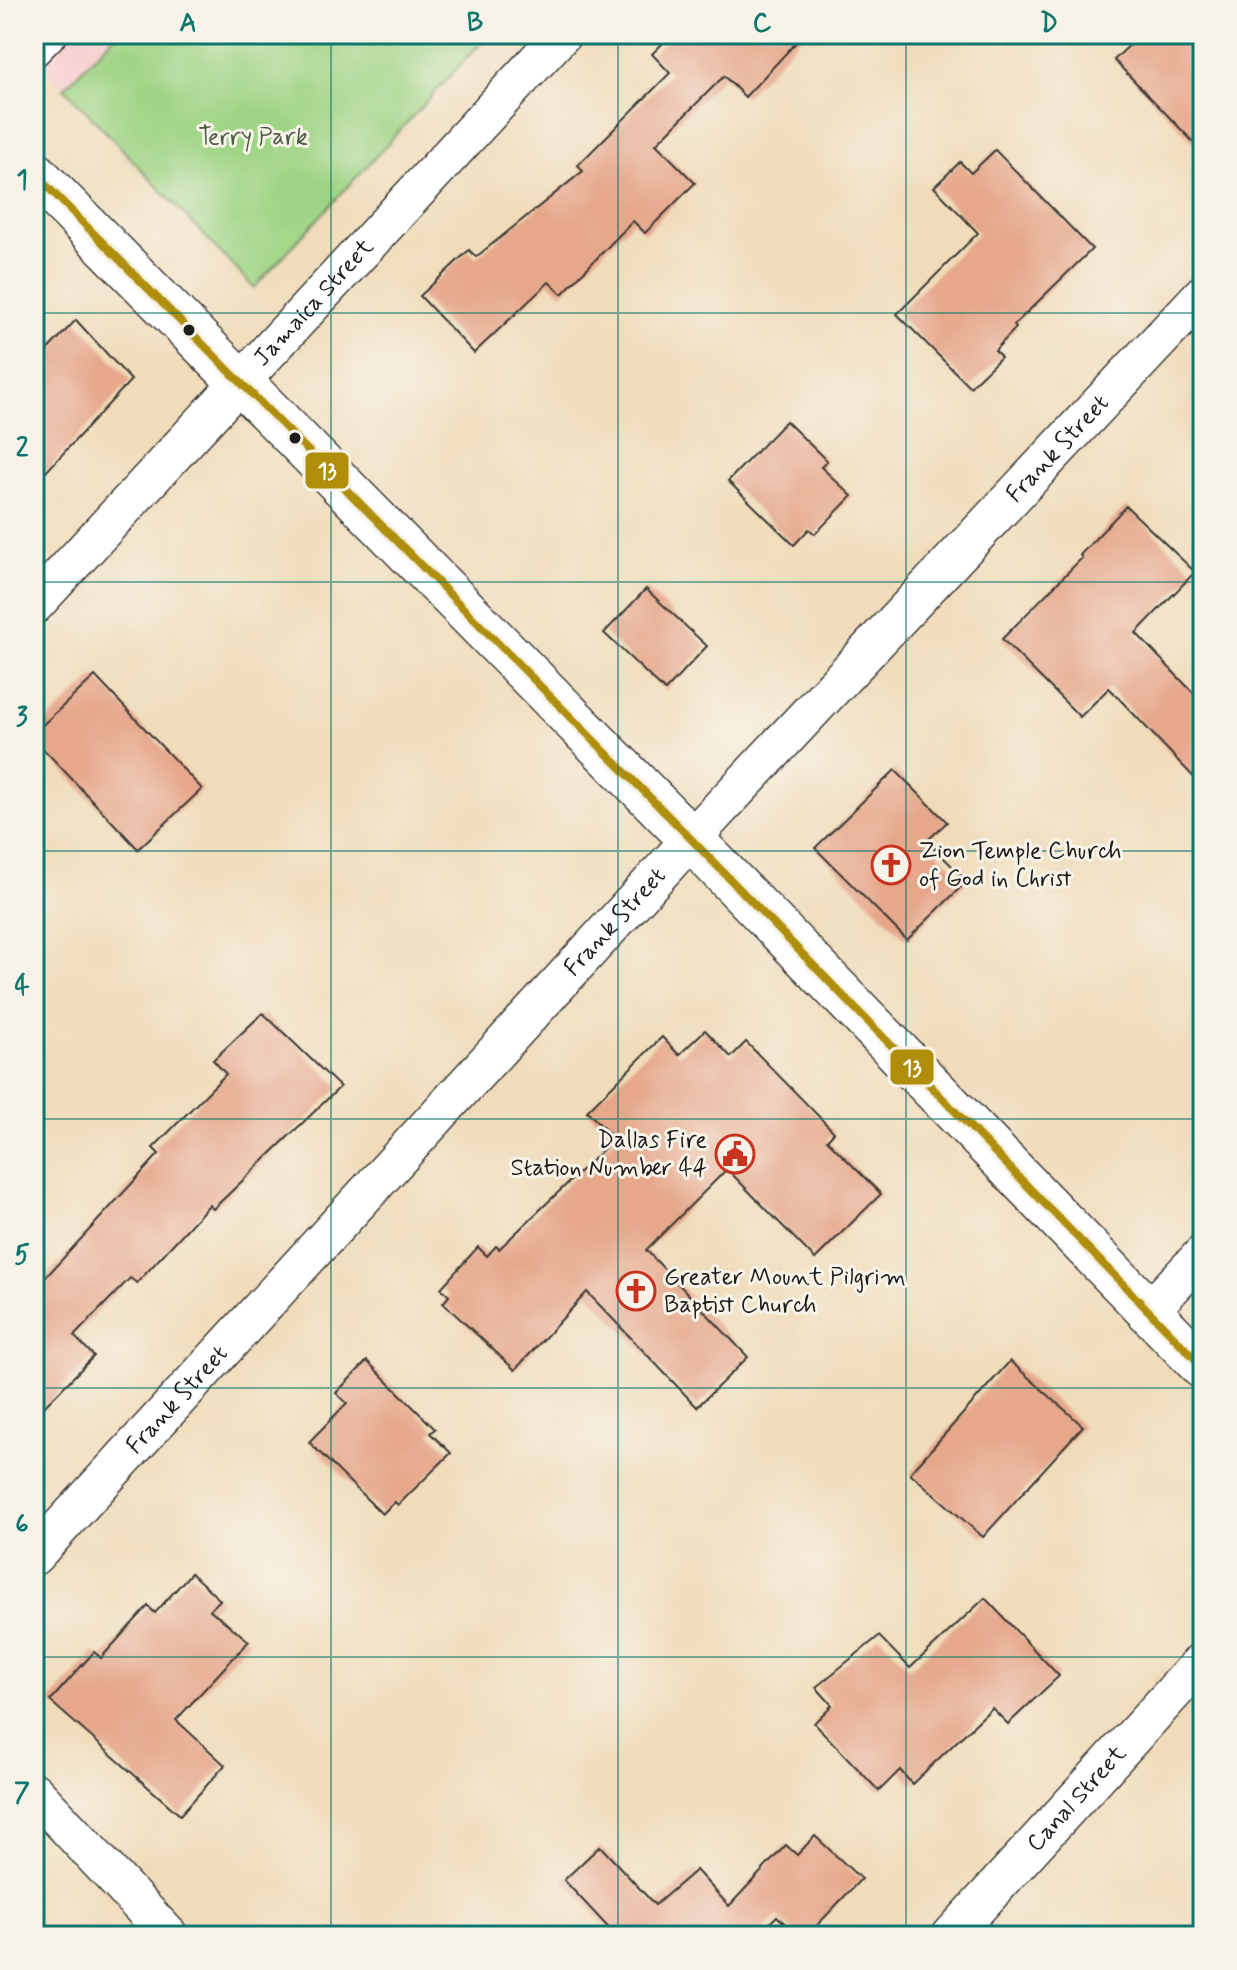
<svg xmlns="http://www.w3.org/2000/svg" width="1237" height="1970" font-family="Mynerve,sans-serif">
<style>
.built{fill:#f7cfd0}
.green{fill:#9ed485;stroke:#5d7850;stroke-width:2}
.building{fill:#e6a78b}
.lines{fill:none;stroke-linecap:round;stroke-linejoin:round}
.service-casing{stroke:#3c3934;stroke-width:23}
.minor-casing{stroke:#3c3934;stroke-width:41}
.tertiary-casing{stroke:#3c3934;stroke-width:47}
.service{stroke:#fff;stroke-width:20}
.minor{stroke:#fff;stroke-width:38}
.tertiary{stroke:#fff;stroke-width:44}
.bus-1-casing{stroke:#f7f3e8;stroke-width:14}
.bus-1{stroke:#b08e0a;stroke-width:8}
.grid{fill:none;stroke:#0f766e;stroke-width:2;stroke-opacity:0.55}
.bus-dot{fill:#1c1c1c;stroke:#f7f3e8;stroke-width:3}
.labels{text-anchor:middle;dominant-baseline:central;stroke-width:6;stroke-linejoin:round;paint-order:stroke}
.park-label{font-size:24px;fill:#4a5c41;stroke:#f7f3e8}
.street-label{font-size:24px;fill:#1c1c1c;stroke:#f7f3e8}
.poi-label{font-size:24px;fill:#1c1c1c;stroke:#f7f3e8;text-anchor:start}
.line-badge{stroke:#f7f3e8;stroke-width:3}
.badge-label{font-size:22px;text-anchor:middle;font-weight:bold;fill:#fff}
.neatline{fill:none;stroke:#0f766e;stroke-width:3}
.grid-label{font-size:26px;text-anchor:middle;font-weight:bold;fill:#0f766e}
</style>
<rect width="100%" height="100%" fill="#f7f3e8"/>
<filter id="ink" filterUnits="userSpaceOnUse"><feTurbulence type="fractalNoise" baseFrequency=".0125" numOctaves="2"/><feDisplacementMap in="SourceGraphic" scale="16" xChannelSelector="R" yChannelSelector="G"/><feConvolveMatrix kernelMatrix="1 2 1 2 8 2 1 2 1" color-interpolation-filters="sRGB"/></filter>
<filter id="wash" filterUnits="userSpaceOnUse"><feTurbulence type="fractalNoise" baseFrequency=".006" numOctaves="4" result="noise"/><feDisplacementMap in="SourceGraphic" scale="32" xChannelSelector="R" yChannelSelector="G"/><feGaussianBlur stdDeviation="1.8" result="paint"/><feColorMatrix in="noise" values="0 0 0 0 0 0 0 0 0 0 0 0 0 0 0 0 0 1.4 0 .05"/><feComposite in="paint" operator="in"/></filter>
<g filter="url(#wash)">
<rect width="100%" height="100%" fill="#f0dcba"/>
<path class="built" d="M34 34H116L64 88 34 58Z"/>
<path class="green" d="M116 34H489L254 288 64 88Z"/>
<g id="blocks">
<g class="building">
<path d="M672 34H804L745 97 724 76 656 144 695 183 645 233 633 221 562 294 549 282 474 353 420 296 469 250 476 257 583 171 578 165 670 73 652 54Z"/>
<path d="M1141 34H1203V152L1114 60Z"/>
<path d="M995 150 1092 249 1014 325 1016 328 995 350 1001 357 970 387 897 314 978 233 934 187 960 162 971 173Z"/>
<path d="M76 320 131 380 34 485V364Z"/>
<path d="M786 421 827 461 821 467 852 496 815 534 809 529 794 545 728 481Z"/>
<path d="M1126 506 1195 572 1136 633 1203 703V787L1109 688 1080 717 1002 639 1082 558 1080 555Z"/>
<path d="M646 589 707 646 665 691 604 633Z"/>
<path d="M95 676 202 789 138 849 34 739V733Z"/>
<path d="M895 770 947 822 927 841 967 881 907 940 815 848Z"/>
<path d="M263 1013 340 1087 213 1209 209 1205 137 1283 130 1278 74 1336 94 1356 34 1417V1290L159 1154 153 1148 226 1074 213 1060Z"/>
<path d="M705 1030 731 1057 746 1042 834 1132 827 1140 881 1194 815 1259 727 1169 646 1250 748 1357 697 1407 587 1292 515 1370 443 1303 449 1296 441 1288 478 1247 487 1256 496 1246 499 1249 614 1139 587 1111 662 1037 679 1055Z"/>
<path d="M367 1361 435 1429 430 1433 451 1453 398 1505 395 1502 382 1514 309 1442 347 1403 336 1393Z"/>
<path d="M1010 1361 1083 1426 983 1537 910 1473Z"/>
<path d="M191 1573 220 1600 210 1610 249 1641 176 1720 225 1765 180 1815 50 1701 94 1652 101 1658 148 1606 155 1613Z"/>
<path d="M985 1598 1059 1676 1008 1724 992 1708 912 1784 900 1770 879 1791 814 1723 832 1705 816 1687 879 1636 910 1668Z"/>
<path d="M815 1836 861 1879 807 1936H798L777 1916 757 1936H616L564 1880 600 1846 655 1905 696 1870 729 1906 786 1845 797 1855Z"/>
</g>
</g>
</g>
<g filter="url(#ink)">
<use href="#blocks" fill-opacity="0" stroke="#3c3934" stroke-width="2"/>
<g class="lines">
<defs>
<path id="service" d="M34 59 59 34"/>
<g id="minor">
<path id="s1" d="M34 605 562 34"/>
<path d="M1149 1311 1203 1254"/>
<path id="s2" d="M34 1556 691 839 1203 294"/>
<path d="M34 1792 169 1936"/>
<path id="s3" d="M951 1936 1203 1660"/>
</g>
<path id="tertiary" d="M34 173 691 839 1203 1367"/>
</defs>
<use href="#service" class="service-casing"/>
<use href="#minor" class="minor-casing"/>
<use href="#tertiary" class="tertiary-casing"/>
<use href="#service" class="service"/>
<use href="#minor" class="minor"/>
<use href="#tertiary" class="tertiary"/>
<defs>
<path id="bus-1" d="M34 173 691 839 1203 1367"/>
</defs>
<use href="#bus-1" class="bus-1-casing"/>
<use href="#bus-1" class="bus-1"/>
</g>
</g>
<path class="grid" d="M331 34V1936M618 34V1936M906 34V1936M34 313H1203M34 582H1203M34 851H1203M34 1119H1203M34 1388H1203M34 1657H1203"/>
<defs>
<symbol id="church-ring" viewBox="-11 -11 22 22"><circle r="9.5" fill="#f7f3e8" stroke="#c8321e" stroke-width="1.5"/><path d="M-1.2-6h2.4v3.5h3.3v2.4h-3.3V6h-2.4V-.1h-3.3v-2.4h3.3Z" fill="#c8321e"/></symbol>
<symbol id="civic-ring" viewBox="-11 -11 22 22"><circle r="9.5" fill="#f7f3e8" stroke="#c8321e" stroke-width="1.5"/><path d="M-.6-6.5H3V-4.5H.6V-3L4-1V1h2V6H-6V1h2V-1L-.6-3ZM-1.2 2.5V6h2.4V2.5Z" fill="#c8321e"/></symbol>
</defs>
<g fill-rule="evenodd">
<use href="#church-ring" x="869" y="843" width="44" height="44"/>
<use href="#civic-ring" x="713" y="1132" width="44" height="44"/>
<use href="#church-ring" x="614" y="1269" width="44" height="44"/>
</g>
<g class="bus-dot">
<circle cx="189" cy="330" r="7"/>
<circle cx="295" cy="438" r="7"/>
</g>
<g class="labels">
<g class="park-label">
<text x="253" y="137">Terry Park</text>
</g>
<g class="street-label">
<text stroke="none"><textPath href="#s1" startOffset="412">Jamaica Street</textPath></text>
<text stroke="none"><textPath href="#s2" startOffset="1508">Frank Street</textPath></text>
<text stroke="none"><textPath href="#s2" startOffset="860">Frank Street</textPath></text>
<text stroke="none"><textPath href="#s2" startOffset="212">Frank Street</textPath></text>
<text stroke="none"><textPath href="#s3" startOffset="186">Canal Street</textPath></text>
</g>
<g class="poi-label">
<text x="919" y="851">Zion Temple Church<tspan x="919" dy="28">of God in Christ</tspan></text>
<text x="707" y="1140" text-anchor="end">Dallas Fire<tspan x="707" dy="28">Station Number 44</tspan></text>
<text x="664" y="1277">Greater Mount Pilgrim<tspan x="664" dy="28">Baptist Church</tspan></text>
</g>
</g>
<g class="line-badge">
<rect x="304" y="451" width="46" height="39" rx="8" fill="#b08e0a"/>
<rect x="889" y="1048" width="46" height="38" rx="8" fill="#b08e0a"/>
</g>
<g class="badge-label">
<text x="327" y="478">13</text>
<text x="912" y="1075">13</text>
</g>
<rect width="1237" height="1970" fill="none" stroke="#f7f3e8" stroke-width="88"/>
<rect x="44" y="44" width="1149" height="1882" class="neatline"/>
<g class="grid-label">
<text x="188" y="31">A</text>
<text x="475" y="31">B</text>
<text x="762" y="31">C</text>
<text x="1049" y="31">D</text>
<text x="22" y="188">1</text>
<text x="22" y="456">2</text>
<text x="22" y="725">3</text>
<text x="22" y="994">4</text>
<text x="22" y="1263">5</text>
<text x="22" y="1532">6</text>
<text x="22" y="1801">7</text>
</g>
</svg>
